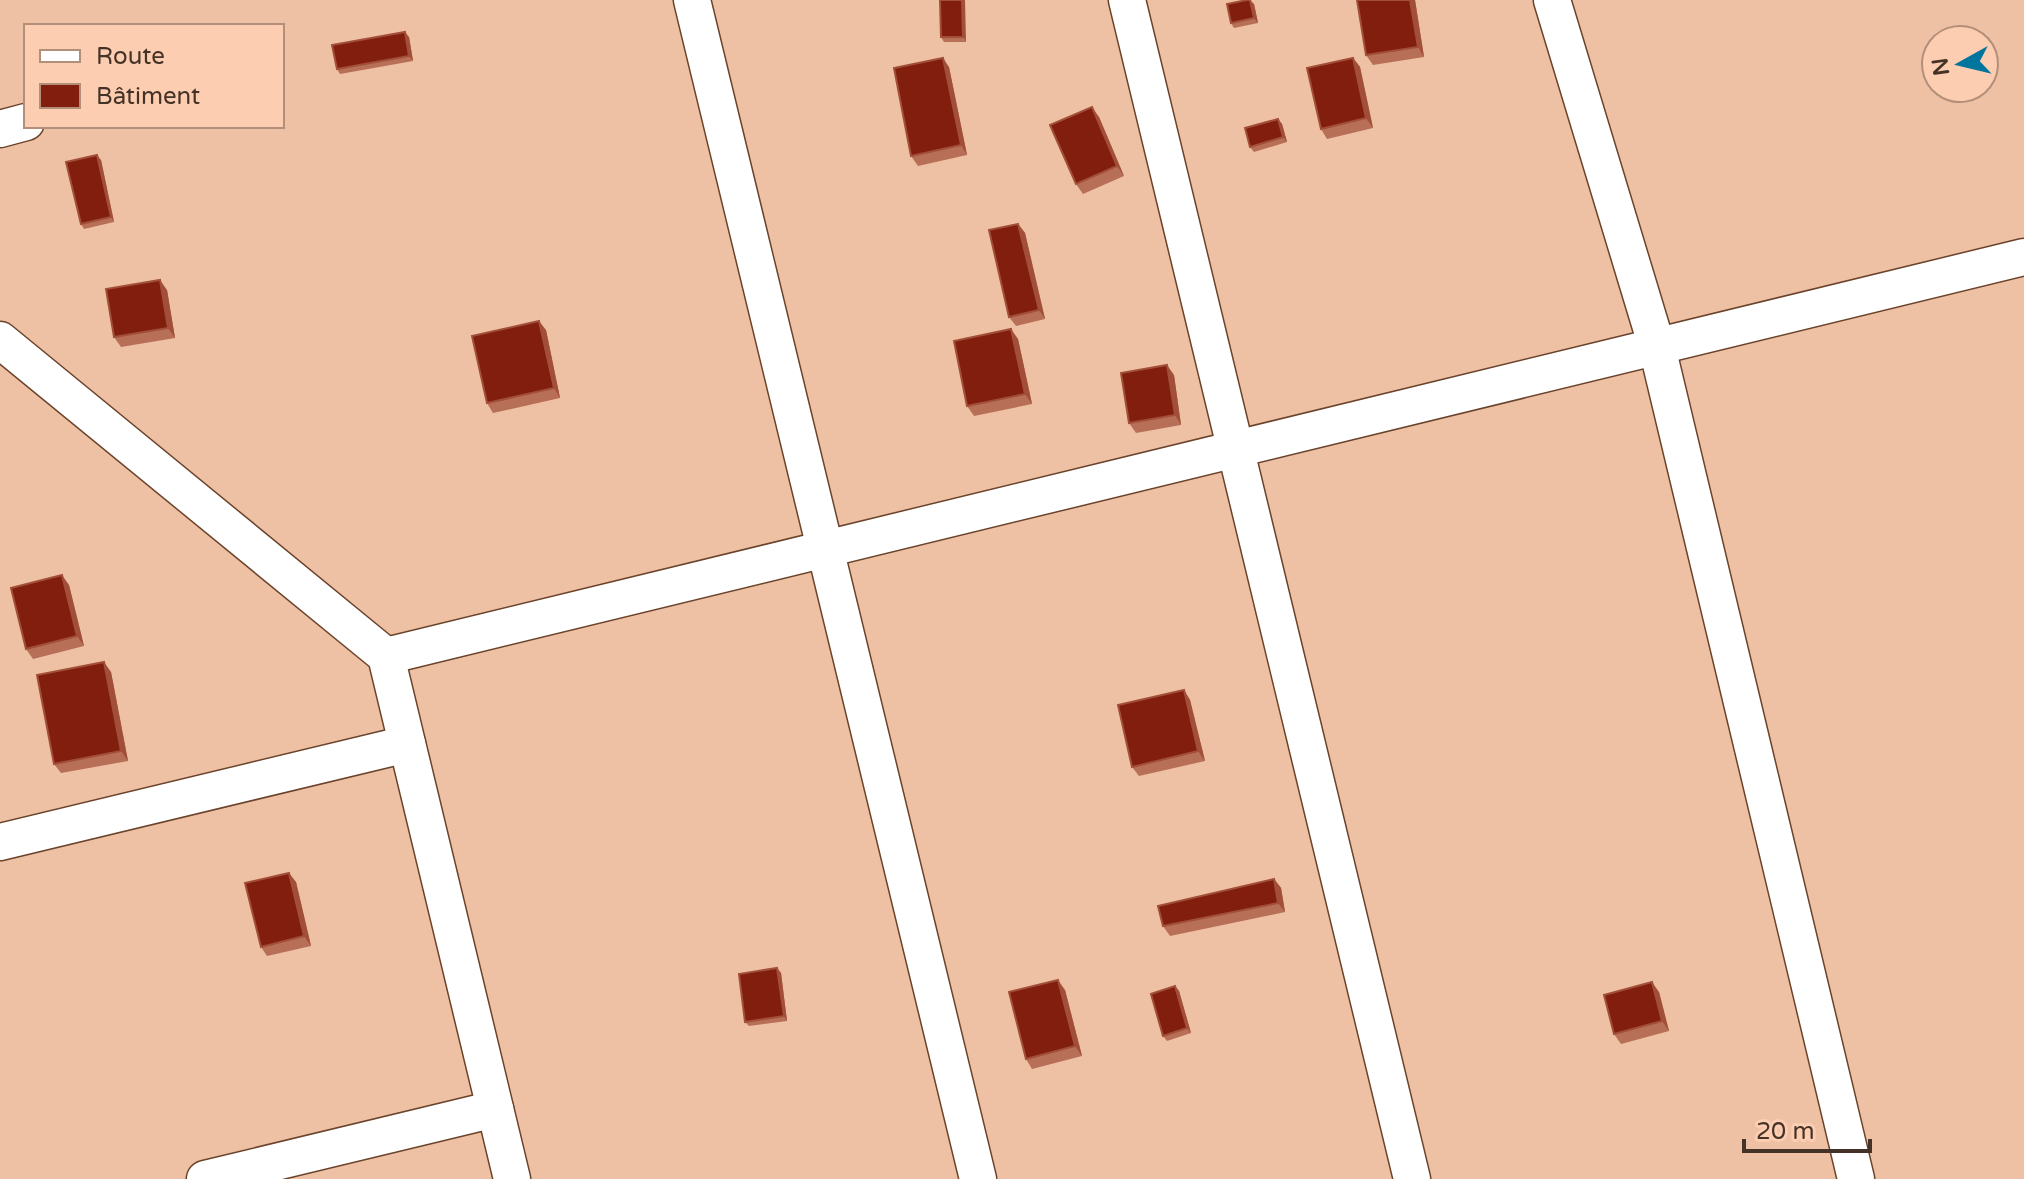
<svg xmlns="http://www.w3.org/2000/svg" width="2024" height="1179" font-family="'Varela Round',sans-serif">
<style>
.lines{fill:none;stroke-linecap:round;stroke-linejoin:round}
.minor-casing{stroke:#6a432b;stroke-width:39}
.minor{stroke:#fff;stroke-width:36}
.wall{fill:#b86f58}
.shaded-wall{fill:#a24f3a}
.building{fill:#811e0d;stroke:#a24f3a;stroke-width:2}
</style>
<rect width="100%" height="100%" fill="#eec0a4"/>
<g class="lines">
<defs>
<g id="minor">
<path d="M692 0 978 1179"/>
<path d="M1127 0 1412 1179"/>
<path d="M1552 0 1657 347 1856 1179"/>
<path d="M0 129 26 122"/>
<path d="M0 340 386 656 512 1179"/>
<path d="M386 656 2024 257"/>
<path d="M0 842 407 744"/>
<path d="M205 1179 495 1109"/>
</g>
</defs>
<use href="#minor" class="minor-casing"/>
<use href="#minor" class="minor"/>
</g>
<g class="wall">
<path d="M940 0 966 42H944L941 37Z"/>
<path d="M1415 0 1424 57 1373 65 1366 55Z"/>
<path d="M1254 4 1258 23 1234 28 1231 23Z"/>
<path d="M409 37 413 61 340 74 337 69Z"/>
<path d="M1353 58 1360 67 1373 128 1327 139 1321 129Z"/>
<path d="M949 67 967 155 918 166 911 156Z"/>
<path d="M1099 117 1124 176 1083 194 1076 184Z"/>
<path d="M1278 119 1282 124 1287 142 1254 152 1250 147Z"/>
<path d="M101 160 114 222 84 229 81 224Z"/>
<path d="M1018 224 1025 233 1045 319 1016 326 1009 317Z"/>
<path d="M167 290 175 338 121 347 114 337Z"/>
<path d="M546 330 560 398 493 413 487 403Z"/>
<path d="M1018 339 1032 404 974 416 967 406Z"/>
<path d="M1174 375 1181 425 1136 433 1129 423Z"/>
<path d="M69 585 84 646 33 659 26 649Z"/>
<path d="M111 672 128 761 61 773 54 764Z"/>
<path d="M1184 690 1190 700 1205 761 1139 776 1132 767Z"/>
<path d="M1274 879 1281 888 1285 912 1170 936 1163 926Z"/>
<path d="M296 882 311 946 267 956 261 947Z"/>
<path d="M777 968 781 973 787 1021 749 1026 745 1022Z"/>
<path d="M1175 986 1179 991 1191 1033 1167 1041 1163 1036Z"/>
<path d="M1065 990 1082 1056 1032 1069 1026 1059Z"/>
<path d="M1659 992 1669 1031 1621 1044 1614 1034Z"/>
</g>
<g class="shaded-wall">
<path d="M962 0H965L966 42 963 37Z"/>
<path d="M1250 0 1254 4 1258 23 1254 18Z"/>
<path d="M1410 0H1415L1424 57 1418 47Z"/>
<path d="M405 32 409 37 413 61 409 56Z"/>
<path d="M943 58 949 67 967 155 961 145Z"/>
<path d="M1353 58 1360 67 1373 128 1366 118Z"/>
<path d="M1092 107 1099 117 1124 176 1117 166Z"/>
<path d="M1278 119 1282 124 1287 142 1283 137Z"/>
<path d="M97 155 101 160 114 222 111 217Z"/>
<path d="M1018 224 1025 233 1045 319 1039 310Z"/>
<path d="M160 280 167 290 175 338 168 328Z"/>
<path d="M539 321 546 330 560 398 554 388Z"/>
<path d="M1011 329 1018 339 1032 404 1025 394Z"/>
<path d="M1167 365 1174 375 1181 425 1175 415Z"/>
<path d="M62 575 69 585 84 646 77 636Z"/>
<path d="M104 662 111 672 128 761 121 751Z"/>
<path d="M1184 690 1190 700 1205 761 1198 751Z"/>
<path d="M289 873 296 882 311 946 304 936Z"/>
<path d="M1274 879 1281 888 1285 912 1278 903Z"/>
<path d="M777 968 781 973 787 1021 784 1016Z"/>
<path d="M1058 980 1065 990 1082 1056 1075 1046Z"/>
<path d="M1652 982 1659 992 1669 1031 1662 1021Z"/>
<path d="M1175 986 1179 991 1191 1033 1187 1028Z"/>
</g>
<g class="building">
<path d="M940 0H962L963 37H941Z"/>
<path d="M1247 0H1250L1254 18 1231 23 1227 4Z"/>
<path d="M1357 0H1410L1418 47 1366 55Z"/>
<path d="M405 32 409 56 337 69 332 45Z"/>
<path d="M943 58 961 145 911 156 894 68Z"/>
<path d="M1353 58 1366 118 1321 129 1307 68Z"/>
<path d="M1092 107 1117 166 1076 184 1050 125Z"/>
<path d="M1278 119 1283 137 1250 147 1245 128Z"/>
<path d="M97 155 111 217 81 224 66 162Z"/>
<path d="M1018 224 1039 310 1009 317 989 230Z"/>
<path d="M160 280 168 328 114 337 106 289Z"/>
<path d="M539 321 554 388 487 403 472 336Z"/>
<path d="M1011 329 1025 394 967 406 954 341Z"/>
<path d="M1167 365 1175 415 1129 423 1121 373Z"/>
<path d="M62 575 77 636 26 649 11 588Z"/>
<path d="M104 662 121 751 54 764 37 675Z"/>
<path d="M1184 690 1198 751 1132 767 1118 705Z"/>
<path d="M289 873 304 936 261 947 245 883Z"/>
<path d="M1274 879 1278 903 1163 926 1158 906Z"/>
<path d="M777 968 784 1016 745 1022 739 974Z"/>
<path d="M1058 980 1075 1046 1026 1059 1009 992Z"/>
<path d="M1652 982 1662 1021 1614 1034 1604 995Z"/>
<path d="M1175 986 1187 1028 1163 1036 1151 994Z"/>
</g>
<rect x="24" y="24" width="260" height="104" fill="#fccdb0" stroke="#b38f79" stroke-width="2"/>
<rect x="40" y="50" width="40" height="12" fill="#ffffff" stroke="#b38f79" stroke-width="2"/>
<text x="96" y="64" font-size="24" fill="#453227">Route</text>
<rect x="40" y="84" width="40" height="24" fill="#811e0d" stroke="#b38f79" stroke-width="2"/>
<text x="96" y="104" font-size="24" fill="#453227">Bâtiment</text>
<g transform="translate(1960 64) rotate(262)"><circle r="38" fill="#fccdb0" stroke="#b38f79" stroke-width="2"/>
<path d="M0-6L14 30L0 20L-14 30Z" fill="#02759f"/>
<text y="-12" font-size="22" font-weight="bold" text-anchor="middle" fill="#453227">N</text>
</g>
<path d="M1744 1139v12h126v-12" fill="none" stroke="#453227" stroke-width="4"/>
<text x="1756" y="1139" font-size="24" fill="#453227" stroke="#fccdb0" stroke-width="6" paint-order="stroke">20 m</text>
</svg>
